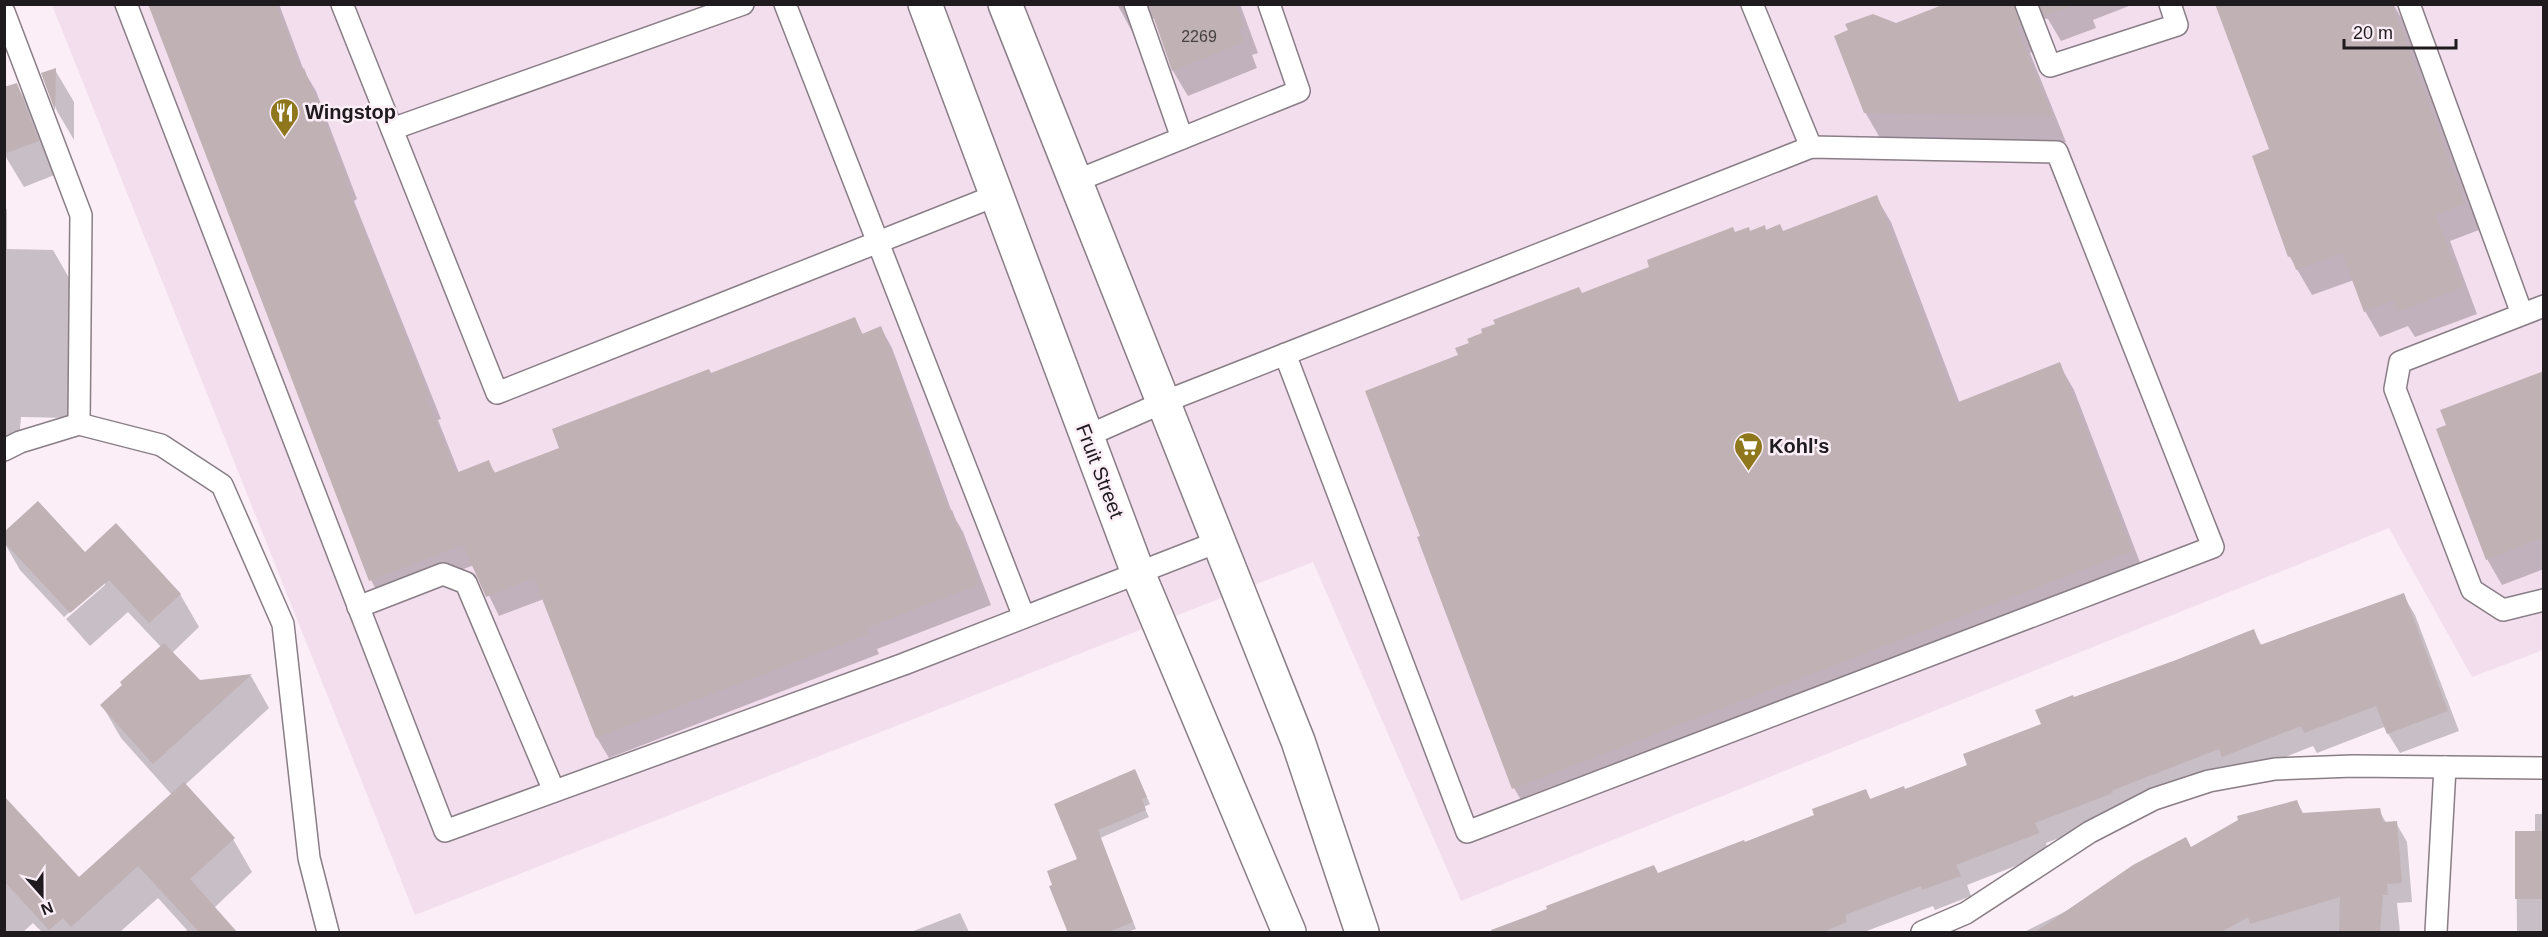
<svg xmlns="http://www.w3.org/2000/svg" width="2548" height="937" font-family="Arial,sans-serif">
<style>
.built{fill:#f2deed}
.shadow{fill:#0003}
.building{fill:#c0b1b5}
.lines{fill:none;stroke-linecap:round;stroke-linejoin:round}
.lane-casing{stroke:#897d86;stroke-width:24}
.secondary-casing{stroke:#897d86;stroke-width:36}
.lane{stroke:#fff;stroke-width:21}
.secondary{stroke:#fff;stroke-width:33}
.labels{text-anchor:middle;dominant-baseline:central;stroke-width:5;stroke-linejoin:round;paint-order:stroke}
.number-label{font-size:16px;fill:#464043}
.poi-label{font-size:20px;font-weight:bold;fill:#1e1a1d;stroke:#fbeef7;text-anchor:start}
.street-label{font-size:20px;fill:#1e1a1d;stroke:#fbeef7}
</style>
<rect width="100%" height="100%" fill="#fbeef7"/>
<path class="built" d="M52 5H2543V650L2472 677 2389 528 1461 901 1313 562 415 915Z"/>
<g class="shadow">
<path d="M150 4H279L304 71 316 91 357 199 354 201 441 419 438 420 459 473 488 462 496 474 561 449 711 375 855 319 863 335 881 328 892 348 953 515 963 532 991 605 877 649 879 654 609 758 597 738 544 599 499 616 474 565 382 601 371 580Z"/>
<path d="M1117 4H1240L1258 53 1252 55 1257 68 1188 96 1173 71 1155 18 1140 21 1137 36 1135 37Z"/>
<path d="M1945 4H2134L2093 20 2096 28 2061 41 2048 19 2036 18 2034 51 2030 53 2066 142 1880 138 1865 112 1896 25Z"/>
<path d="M2216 4H2393L2402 19 2479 230 2450 241 2477 314 2415 337 2408 326 2380 337 2365 311 2354 280 2312 295 2290 257 2253 157 2271 150Z"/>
<path d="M55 70 74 102V140L57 111 43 74Z"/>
<path d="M16 84 35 117 57 174 24 187 4 154V89Z"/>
<path d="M1876 197 1891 222 1960 404 2059 364 2074 390 2146 578 1529 814 1514 788 1422 537 1460 356 1582 295 1735 234 1783 232Z"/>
<path d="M4 205 7 210V249L53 250 72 283 71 418 21 417 18 452 4 451Z"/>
<path d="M2544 372V569L2502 585 2487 559Z"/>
<path d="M4 542 85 554 180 594 199 627 172 653 199 682 251 676 269 708 185 785 233 839 252 872 214 908 236 932H185L187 930 158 898 120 932H42L33 923 23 932H4V798L79 880 172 795 121 738 102 705 161 647 128 612 90 646 66 619 105 585V581L64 617 20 570Z"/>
<path d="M2403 595 2415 615 2459 731 2400 753 2384 727 2317 753 2313 746 2235 777 2123 814 2046 843 2049 853 1967 885 1971 896 1935 910 1933 906 1864 932H1542L1658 875 1816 815 1866 791 1871 800 1905 791 1969 766 2043 725 2177 661 2253 630 2262 646Z"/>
<path d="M1138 778 1150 804 1144 807 1149 817 1100 838 1136 929 1127 932H1069L1079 860 1056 805Z"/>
<path d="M2297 802 2304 815 2381 814 2387 824 2396 823 2407 842 2412 902 2397 903 2400 932H2024L2191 849Z"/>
<path d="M2535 814H2544V932H2517L2516 833H2535Z"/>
<path d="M960 913 969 932H911Z"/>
</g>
<g class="building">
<path d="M148 4H276L301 70 304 68 347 179 344 180 430 398 427 399 456 473 489 460 494 473 559 448 552 429 709 369 711 373 855 317 862 334 881 326 910 400 907 402 949 511 952 510 980 584 867 628 869 634 596 738 534 578 486 597 463 545 369 581Z"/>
<path d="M1149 4H1236L1244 27 1239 29 1244 42 1172 71Z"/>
<path d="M1945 4H2014L2021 25 2016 27 2053 117 1864 113 1834 36 1848 30 1845 24 1873 14 1896 23Z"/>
<path d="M2040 4H2068L2069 7 2044 16Z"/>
<path d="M2215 4H2392L2465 204 2436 215 2463 287 2398 312 2394 300 2364 312 2342 253 2296 270 2291 256 2288 257 2252 156 2269 149Z"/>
<path d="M56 68 55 111 41 73Z"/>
<path d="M17 83 39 141 4 154V87Z"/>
<path d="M1877 195 1956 403 2060 362 2132 551 1512 789 1417 537 1420 536 1365 391 1458 355 1455 348 1469 343 1467 339 1482 333 1481 329 1495 324 1493 320 1579 287 1582 293 1649 267 1647 260 1733 227 1735 232 1749 227 1750 231 1765 225 1766 230 1780 224 1783 231Z"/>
<path d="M2544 371V537L2486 560 2436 429 2446 425 2440 410Z"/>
<path d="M38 501 85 552 116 523 181 594 149 623 109 580 70 613 4 542V532Z"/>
<path d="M2404 593 2448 711 2387 734 2376 706 2304 733 2301 726 2222 757 2219 749 2111 791 2113 793 2035 823 2039 833 1956 865 1961 876 1922 890 1921 886 1845 915 1847 922 1821 933H1492L1491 930 1547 909 1546 906 1654 865 1658 873 1744 840 1745 842 1814 815 1812 809 1866 789 1870 799 1904 786 1905 789 1967 765 1963 754 2041 724 2035 710 2073 695 2074 697 2176 660 2254 629 2260 645Z"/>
<path d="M164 643 200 680 252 674 153 764 100 705 122 685 120 682Z"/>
<path d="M1135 769 1147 797 1142 799 1146 810 1098 830 1133 922 1106 933H1068L1049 886 1052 885 1047 871 1077 859 1054 804Z"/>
<path d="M184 782 235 838 190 879 238 933H200L138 866 71 927 63 918 49 930 4 881V796L79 877Z"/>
<path d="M2297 800 2302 813 2380 808 2383 822 2397 821 2402 883 2387 884 2388 895H2383L2380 933H2339L2340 897 2250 924 2248 917 2220 933H2034L2133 865 2186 837 2191 847 2238 820 2237 816Z"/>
<rect x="2515" y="831" width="29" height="68"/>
</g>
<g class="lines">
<defs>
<g id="lane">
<path d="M126 4 445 831 904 664 1220 541"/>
<path d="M342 4 497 393 997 195"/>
<path d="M785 4 1024 617"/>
<path d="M1135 4 1182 138"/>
<path d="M1752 4 1811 147"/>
<path d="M2026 4 2050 66 2177 25 2170 4"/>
<path d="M2409 4 2522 314"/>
<path d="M4 12 81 215 79 424"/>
<path d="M392 129 743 4"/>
<path d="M1076 181 1299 91 1269 4"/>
<path d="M2544 306 2400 362 2395 389 2472 590 2503 610 2544 600"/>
<path d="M1087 436 1164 402 1811 147 2057 152 2213 547 1467 832 1285 354"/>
<path d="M4 450 20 442 79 424 161 445 222 485 283 624 309 858 328 932"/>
<path d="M358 607 443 574 466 583 554 791"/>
<path d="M1922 932 1966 913 2090 832 2154 799 2209 781 2275 769 2353 766 2544 768"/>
<path d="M2436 932 2445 767"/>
</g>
<g id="secondary">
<path d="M925 4 1138 573 1289 932"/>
<path d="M1005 4 1298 741 1362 932"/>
</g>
</defs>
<use href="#lane" class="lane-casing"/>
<use href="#secondary" class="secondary-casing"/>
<use href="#lane" class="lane"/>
<use href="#secondary" class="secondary"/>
</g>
<defs>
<symbol id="restaurant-pin" viewBox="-11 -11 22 30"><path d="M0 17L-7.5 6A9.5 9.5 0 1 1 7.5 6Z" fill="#8e771c" stroke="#fbeef7"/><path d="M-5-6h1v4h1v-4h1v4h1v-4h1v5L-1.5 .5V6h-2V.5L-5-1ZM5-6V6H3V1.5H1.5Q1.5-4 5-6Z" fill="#fff"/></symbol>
<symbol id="supermarket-pin" viewBox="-11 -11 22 30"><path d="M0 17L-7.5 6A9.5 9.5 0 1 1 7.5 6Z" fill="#8e771c" stroke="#fbeef7"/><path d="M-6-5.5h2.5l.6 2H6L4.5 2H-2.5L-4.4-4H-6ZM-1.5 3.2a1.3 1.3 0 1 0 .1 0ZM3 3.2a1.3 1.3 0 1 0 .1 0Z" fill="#fff"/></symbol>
</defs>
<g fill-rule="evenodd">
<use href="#restaurant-pin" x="268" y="96" width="33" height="45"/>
<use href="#supermarket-pin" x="1732" y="430" width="33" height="45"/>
</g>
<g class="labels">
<g class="number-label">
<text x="1199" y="36">2269</text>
</g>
<g class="poi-label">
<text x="305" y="112">Wingstop</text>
<text x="1769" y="446">Kohl's</text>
</g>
<g class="street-label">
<text transform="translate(1100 471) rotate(69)">Fruit Street</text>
</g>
</g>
<rect width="2548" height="937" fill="none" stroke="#1e1a1d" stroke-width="12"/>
<g transform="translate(42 895) rotate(159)" stroke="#fbeef7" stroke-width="4.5" paint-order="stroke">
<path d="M0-4.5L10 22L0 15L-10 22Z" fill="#1e1a1d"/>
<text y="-9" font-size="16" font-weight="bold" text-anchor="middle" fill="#1e1a1d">N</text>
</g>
<path d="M2344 39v9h112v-9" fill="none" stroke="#1e1a1d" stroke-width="3"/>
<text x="2353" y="39" font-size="18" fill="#1e1a1d" stroke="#fbeef7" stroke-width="4.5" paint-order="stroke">20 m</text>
</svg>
